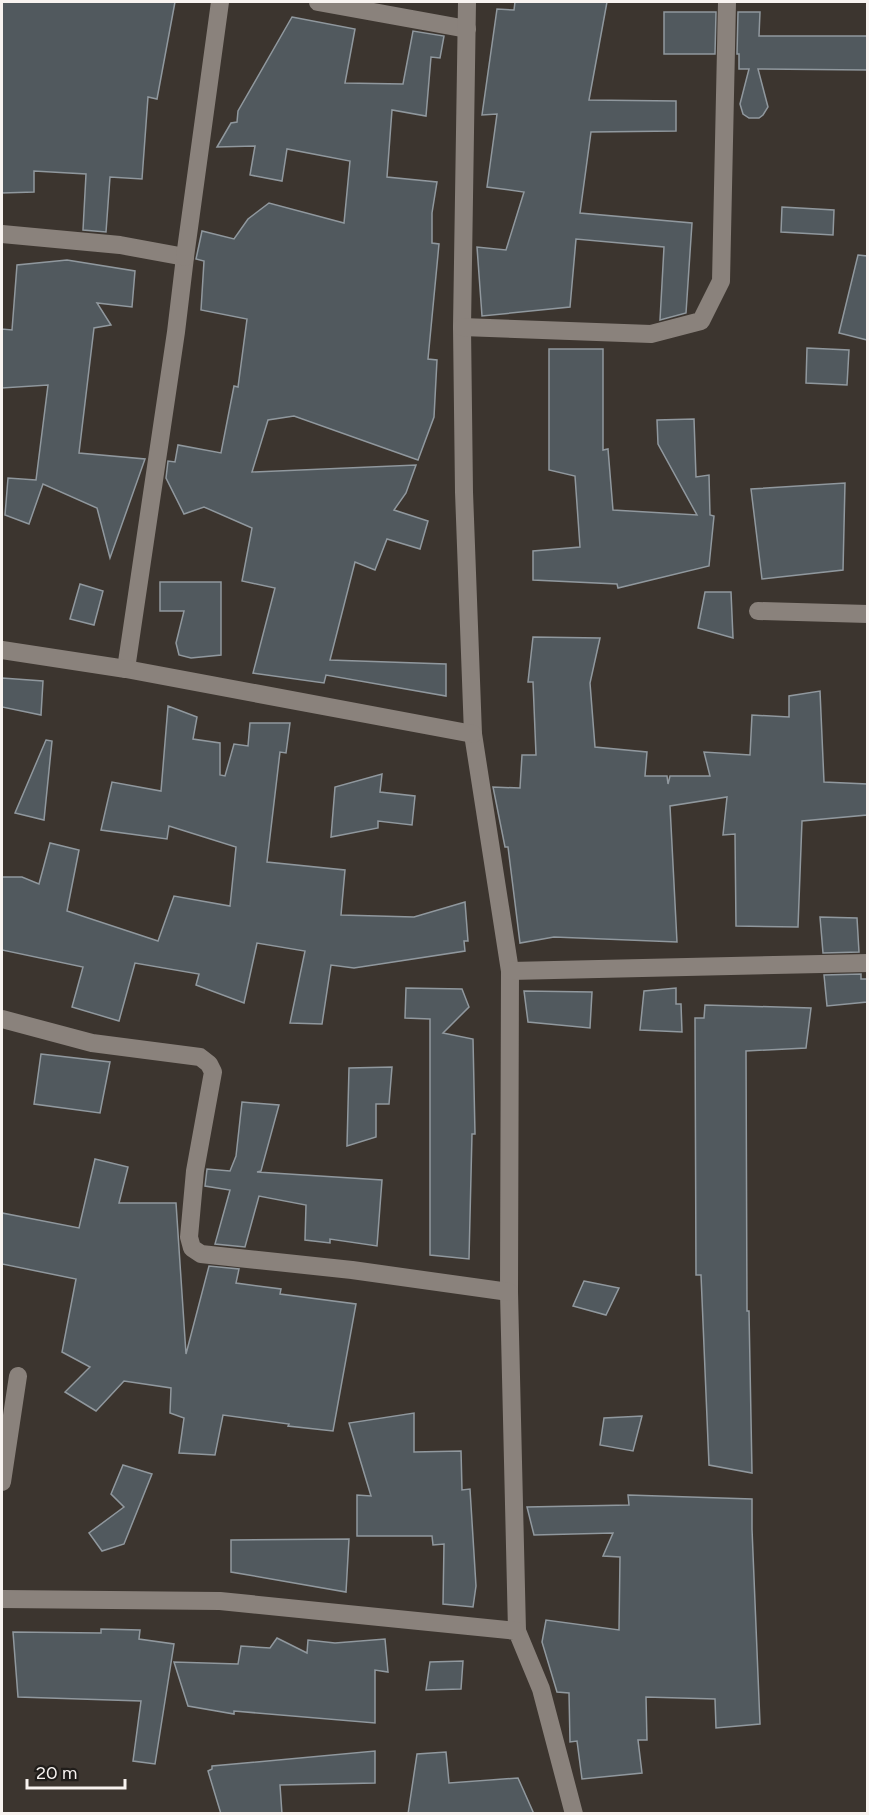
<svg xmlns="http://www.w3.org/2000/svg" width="869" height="1815" font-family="Figtree,sans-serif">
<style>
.building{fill:#51595e;stroke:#90989e;stroke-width:1.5}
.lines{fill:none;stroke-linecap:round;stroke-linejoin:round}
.minor{stroke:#8a827c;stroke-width:18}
</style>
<rect width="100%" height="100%" fill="#3c352f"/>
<g class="building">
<path d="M2 2H175L157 99 148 97 142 179 110 177 106 232 83 230 86 174 34 171V192L2 193Z"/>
<path d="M515 2H607L589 100 676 101V131L591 132 580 213 692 223 686 313 660 320 664 247 576 239 570 307 482 316 477 247 506 250 524 192 487 187 497 114 482 115 497 9 514 10Z"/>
<path d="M664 12H716L715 54H664Z"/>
<path d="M738 12H760L759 36H867V70L758 69 768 107 763 115 759 118H749L743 114 740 104 749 69H739V54H737Z"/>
<path d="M292 17 355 29 345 83 403 84 413 31 444 36 440 58 431 57 426 116 392 110 387 177 437 182 432 213V243L439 244 428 359 437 360 434 417 418 460 294 416 268 420 252 472 416 465 406 493 394 510 428 521 420 549 387 539 375 570 355 562 330 660 446 664V696L326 675 324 683 253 673 275 588 242 581 252 528 204 507 184 514 166 478 168 461 175 462 178 445 221 453 234 386 238 387 247 319 201 310 204 261 196 259 202 231 234 239 248 219 269 203 344 223 350 161 287 149 282 181 250 175 255 146 217 147 231 123 237 122 238 111Z"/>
<path d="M782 207 834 210 833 235 781 232Z"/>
<path d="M858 255 867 256V340L839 333Z"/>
<path d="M67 260 135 271 132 307 97 303 111 325 94 328 79 453 145 459 110 558 97 508 43 484 29 524 5 515 8 478 36 480 48 385 2 388V329L12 330 17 265Z"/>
<path d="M807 348 849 350 847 385 806 383Z"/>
<path d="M549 349H603V450L608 449 613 510 697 515 658 444 657 420 694 419 696 477 709 475 710 515 714 516 709 566 618 588 617 584 533 580V551L580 547 575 476 549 470Z"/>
<path d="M845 483 843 570 762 579 751 489Z"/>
<path d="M160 582H221V655L191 658 179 655 176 643 184 611H160Z"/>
<path d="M80 584 103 591 94 625 70 619Z"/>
<path d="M705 592H731L733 638 698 628Z"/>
<path d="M533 637 600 638 590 683 595 747 647 752 645 776H667L668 784 670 776H710L704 752 750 755 752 715 789 717V696L820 691 824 782 867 784V815L802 821 798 927 736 926 735 834 723 835 727 797 670 806 677 942 554 937 520 943 508 847H505L493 787 520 788 522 755H536L533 682H528Z"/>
<path d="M2 678 43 681 41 715 2 707Z"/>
<path d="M168 706 197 717 193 739 220 743V775L225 776 234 744 248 746 250 723H290L286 753 280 752 267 862 345 870 341 915 414 917 465 902 468 941H464L465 951 354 968 331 965 322 1024 290 1023 305 951 257 943 244 1003 196 985 199 974 135 963 119 1021 72 1007 83 967 2 950V877H22L39 884 50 843 79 850 67 911 158 941 174 896 230 906 236 847 169 826 167 839 101 830 112 782 161 791Z"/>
<path d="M46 740 52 741 44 820 15 813Z"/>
<path d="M382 774 380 792 415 796 412 825 378 821V828L331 837 335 787Z"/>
<path d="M820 917 857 918 859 952 823 953Z"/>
<path d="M861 974V979H867V1002L827 1006 824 975Z"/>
<path d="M406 988 462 989 469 1007 443 1033 473 1039 475 1134H472L469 1259 430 1255V1019L405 1018Z"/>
<path d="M676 988V1004H681L682 1032 640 1030 644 991Z"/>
<path d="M524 991 592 992 590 1028 528 1022Z"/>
<path d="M705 1005 811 1008 806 1048 746 1051 747 1311H749L752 1473 709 1465 701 1275H696L695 1018H704Z"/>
<path d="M41 1054 110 1062 100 1113 34 1104Z"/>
<path d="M392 1067 389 1104H376V1137L347 1146 349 1068Z"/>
<path d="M242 1102 279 1105 261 1171 257 1172 382 1180 377 1246 330 1239V1243L305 1240 306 1205 259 1196 245 1247 215 1244 230 1190 205 1186 207 1169 230 1171 236 1156Z"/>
<path d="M95 1159 128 1167 119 1203H176L186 1354 209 1266 239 1269 236 1283 281 1289 280 1294 356 1304 333 1431 288 1426 289 1424 223 1415 215 1455 179 1453 184 1418 170 1413 171 1388 124 1381 96 1411 65 1392 90 1367 62 1352 76 1279 2 1264V1213L79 1228Z"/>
<path d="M584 1281 619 1288 606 1315 573 1306Z"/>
<path d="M414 1413V1452L461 1451 462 1490 470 1489 476 1586 473 1607 443 1604 444 1544 433 1545 432 1536H357V1495L371 1496 349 1423Z"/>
<path d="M642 1416 633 1451 600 1445 604 1418Z"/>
<path d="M123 1465 152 1474 124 1544 102 1551 89 1533 124 1507 111 1494Z"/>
<path d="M628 1495 752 1499V1529L760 1724 716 1728 715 1699 646 1697 647 1740H638L642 1773 582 1779 577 1741 570 1742 569 1693 557 1692 542 1642 546 1620 619 1630 620 1557 603 1556 613 1533 534 1535 527 1507 629 1505Z"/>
<path d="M349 1539 346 1592 231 1572V1540Z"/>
<path d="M101 1629 140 1630 139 1639 174 1644 155 1764 133 1761 141 1701 18 1697 13 1632 101 1633Z"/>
<path d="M277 1638 307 1653 308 1640 335 1643 385 1639 388 1672 375 1670V1723L234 1711V1714L188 1706 174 1662 238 1664 241 1646 270 1648Z"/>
<path d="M463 1661 461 1689 426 1690 430 1662Z"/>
<path d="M375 1751V1783L280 1785 282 1814H221L208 1771 212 1769V1766Z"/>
<path d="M446 1752 449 1783 518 1778 534 1814H408L417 1754Z"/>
</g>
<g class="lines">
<g class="minor">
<path d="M318 2 467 29"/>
<path d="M467 2 462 327 464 492 473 734 510 971 509 1292 517 1631"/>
<path d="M2 234 120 245 185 257 176 332 126 669"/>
<path d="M185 257 220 2"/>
<path d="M462 327 651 334 701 321 721 281 727 2"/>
<path d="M758 611 868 614"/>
<path d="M2 650 126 669 473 734"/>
<path d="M510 971 868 963"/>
<path d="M2 1019 92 1043 200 1057 209 1064 213 1072 195 1171 189 1237 192 1248 201 1254 352 1270 509 1292"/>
<path d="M2 1482 18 1376"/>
<path d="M2 1599 220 1601 517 1631 541 1689 574 1814"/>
</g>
</g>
<rect width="869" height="1815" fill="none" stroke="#f8f3f0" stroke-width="6"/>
<path d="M27 1779v9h98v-9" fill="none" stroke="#f8f3f0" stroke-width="3"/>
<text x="36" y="1779" font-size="18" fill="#f8f3f0" stroke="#201d1a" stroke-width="4.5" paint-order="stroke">20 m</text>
</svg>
